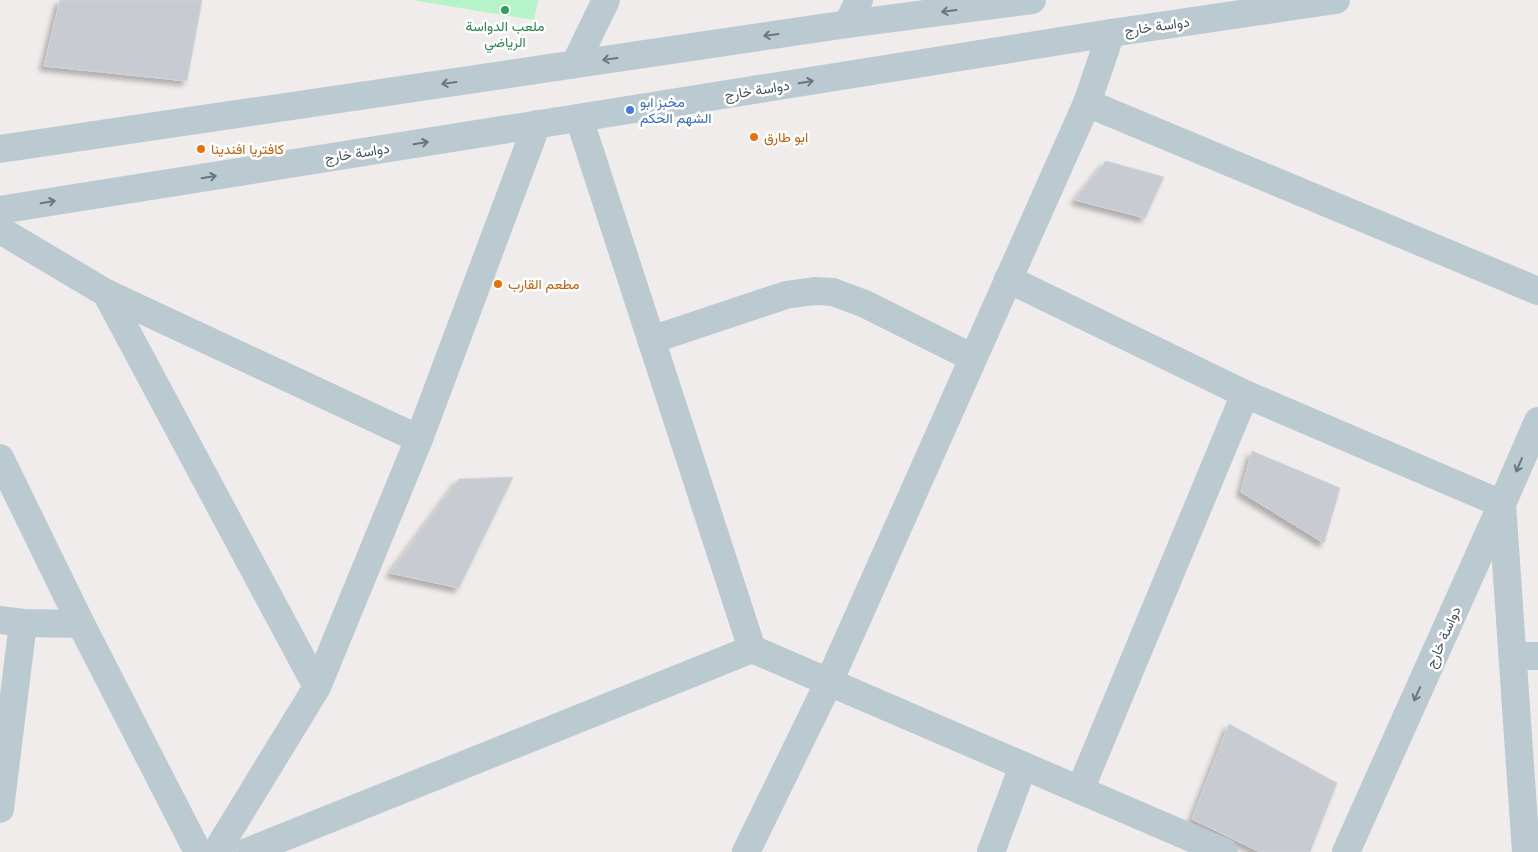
<svg xmlns="http://www.w3.org/2000/svg" width="1538" height="852" font-family="Poppins,Vazirmatn,sans-serif">
<style>
.green{fill:#b5f3c8}
.building{fill:#c8ccd2;stroke:#d0d3d9;filter:url(#shadow)}
.lines{fill:none;stroke-linecap:round;stroke-linejoin:round}
.minor{stroke:#bbc9d1;stroke-width:28}
.tertiary{stroke:#bbc9d1;stroke-width:28}
.oneway{stroke:#67767f}
.leisure-dot{fill:#2e9e5b;stroke:#fff;stroke-width:2}
.shop-dot{fill:#3f7fe0;stroke:#fff;stroke-width:2}
.food-dot{fill:#e8710a;stroke:#fff;stroke-width:2}
.labels{text-anchor:middle;dominant-baseline:central;stroke-width:5;stroke-linejoin:round;paint-order:stroke}
.leisure-label{font-size:14px;fill:#27864d;stroke:#fff}
.street-label{font-size:14px;fill:#43525c;stroke:#fff}
.shop-label{font-size:14px;fill:#366cbe;stroke:#fff;text-anchor:start}
.food-label{font-size:14px;fill:#c56008;stroke:#fff;text-anchor:start}
</style>
<defs>
<filter id="shadow"><feDropShadow dx="-4.5" dy="4.5" stdDeviation="2.5" flood-color="#0004"/></filter>
</defs>
<rect width="100%" height="100%" fill="#f0ecec"/>
<path class="green" d="M412 0H538L534 20Z"/>
<g class="building">
<path d="M60 0H202L187 81 44 66Z"/>
<path d="M1106 161 1164 177 1145 218 1075 200Z"/>
<path d="M1252 451 1340 488 1324 543 1241 492Z"/>
<path d="M513 477 459 588 390 573 459 479Z"/>
<path d="M1229 724 1337 783 1310 852H1260L1192 819Z"/>
</g>
<g class="lines">
<g class="minor">
<path d="M848 24 859 0"/>
<path d="M575 64 606 0"/>
<path d="M1087 103 1538 291"/>
<path d="M579 118 752 649"/>
<path d="M0 230 106 293 419 439"/>
<path d="M1008 279 1245 394 1502 504 1526 852"/>
<path d="M106 293 317 687"/>
<path d="M651 340 786 295 814 291 833 292 865 304 973 358"/>
<path d="M0 458 81 624 198 852"/>
<path d="M0 620 23 623 81 624"/>
<path d="M1513 656H1538"/>
<path d="M1080 790 1245 394"/>
<path d="M0 809 23 623"/>
<path d="M216 852 317 687 419 439 537 124"/>
<path d="M247 852 752 649 1224 852"/>
<path d="M746 852 829 682 1087 103 1111 33"/>
<path d="M991 852 1023 766"/>
</g>
<g class="tertiary">
<path d="M0 149 848 24 1032 0"/>
<path d="M0 210 1111 33 1336 0"/>
<path d="M1346 852 1502 504 1538 421"/>
</g>
</g>
<defs><path id="oneway-shaft" d="M-6 0H5M1.5-3L5.5 0L1.5 3" fill="none" stroke-width="1.6" stroke-linecap="round" stroke-linejoin="round" transform="scale(1.25)"/></defs>
<g class="oneway">
<use href="#oneway-shaft" transform="translate(949 11) rotate(173)"/>
<use href="#oneway-shaft" transform="translate(771 35) rotate(172)"/>
<use href="#oneway-shaft" transform="translate(610 59) rotate(172)"/>
<use href="#oneway-shaft" transform="translate(806 82) rotate(-9)"/>
<use href="#oneway-shaft" transform="translate(449 83) rotate(172)"/>
<use href="#oneway-shaft" transform="translate(421 143) rotate(-9)"/>
<use href="#oneway-shaft" transform="translate(209 177) rotate(-9)"/>
<use href="#oneway-shaft" transform="translate(48 202) rotate(-9)"/>
<use href="#oneway-shaft" transform="translate(1519 465) rotate(113)"/>
<use href="#oneway-shaft" transform="translate(1417 694) rotate(114)"/>
</g>
<circle class="leisure-dot" cx="505" cy="10" r="5"/>
<circle class="shop-dot" cx="630" cy="110" r="5"/>
<g class="food-dot">
<circle cx="754" cy="137" r="5"/>
<circle cx="201" cy="149" r="5"/>
<circle cx="498" cy="284" r="5"/>
</g>
<g class="labels">
<g class="leisure-label">
<text x="505" y="26">ملعب الدواسة<tspan x="505" dy="16">الرياضي</tspan></text>
</g>
<g class="street-label">
<text transform="translate(1157 26) rotate(-8)">دواسة خارج</text>
<text transform="translate(757 90) rotate(-9)">دواسة خارج</text>
<text transform="translate(357 153) rotate(-9)">دواسة خارج</text>
<text transform="translate(1443 637) rotate(-66)">دواسة خارج</text>
</g>
<g class="shop-label">
<text x="640" y="102">مخبز ابو<tspan x="640" dy="16">الشهم الحكم</tspan></text>
</g>
<g class="food-label">
<text x="764" y="137">ابو طارق</text>
<text x="211" y="149">كافتريا افندينا</text>
<text x="508" y="284">مطعم القارب</text>
</g>
</g>
</svg>
